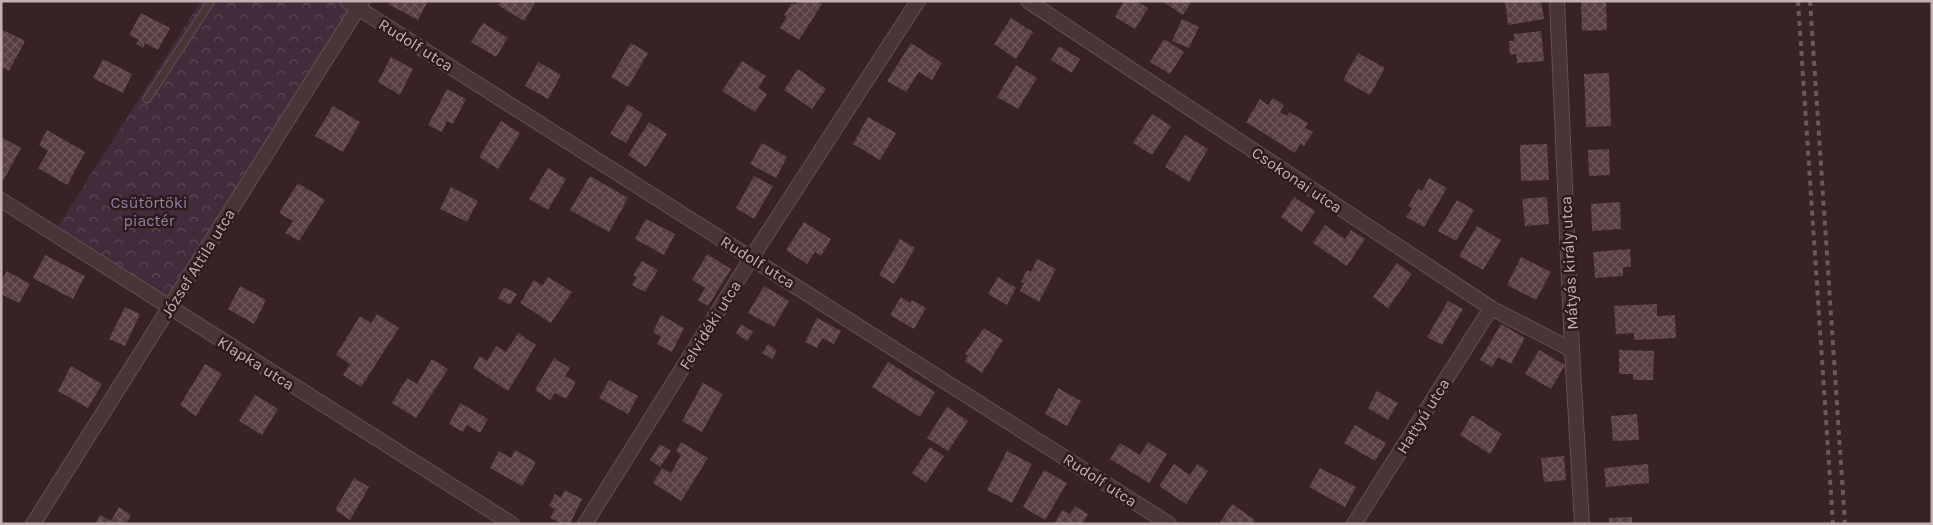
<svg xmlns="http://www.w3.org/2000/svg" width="1933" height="525" font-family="Karla,sans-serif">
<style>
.forest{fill:url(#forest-crowns)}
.building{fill:url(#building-cross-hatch)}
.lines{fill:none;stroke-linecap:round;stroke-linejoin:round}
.service-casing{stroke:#625052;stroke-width:9}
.minor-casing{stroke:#625052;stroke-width:16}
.service{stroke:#483538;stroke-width:7}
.minor{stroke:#483538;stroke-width:14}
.rail{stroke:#6f575a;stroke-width:4;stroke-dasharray:5 5;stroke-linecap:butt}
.labels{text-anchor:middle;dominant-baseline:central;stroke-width:5;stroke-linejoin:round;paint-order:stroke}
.street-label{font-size:16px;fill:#c4b0b2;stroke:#2c1b1d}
.park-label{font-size:16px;fill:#927fa4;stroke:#2c1b1d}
</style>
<defs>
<pattern id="forest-crowns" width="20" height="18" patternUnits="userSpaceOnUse" patternTransform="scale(1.25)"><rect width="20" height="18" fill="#412c3c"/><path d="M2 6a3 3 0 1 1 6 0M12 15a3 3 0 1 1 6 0" fill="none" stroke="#5b4856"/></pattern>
<pattern id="building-cross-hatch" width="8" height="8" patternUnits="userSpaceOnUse" patternTransform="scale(1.25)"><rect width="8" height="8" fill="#573e42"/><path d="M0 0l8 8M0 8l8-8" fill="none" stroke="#6e575b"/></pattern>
</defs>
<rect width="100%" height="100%" fill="#372225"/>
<path class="forest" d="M201 1H347L358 8 170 309 53 234Z"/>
<g class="building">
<path d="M390 1H428L418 20 388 4Z"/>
<path d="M500 1H536L524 21 498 5Z"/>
<path d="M798 1H818L822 4 799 40 780 28 787 16 784 15 792 3 795 5Z"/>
<path d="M1124 1H1137L1148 8 1135 29 1115 17Z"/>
<path d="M1162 1H1192L1183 15Z"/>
<path d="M1505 1H1541L1544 19 1508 25Z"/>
<path d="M1581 1H1606L1607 30 1582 31Z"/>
<path d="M141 13 170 28 158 50 145 43 143 48 136 44 139 40 129 35Z"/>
<path d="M1011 18 1033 32 1016 59 994 44Z"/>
<path d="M1182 19 1199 27 1189 48 1172 41Z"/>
<path d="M483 23 508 38 496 57 471 42Z"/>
<path d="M1 29 25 41 9 71 1 67Z"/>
<path d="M1541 31 1544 61 1517 63 1516 54 1510 55 1509 41H1514V34Z"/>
<path d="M1164 39 1184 52 1170 74 1150 62Z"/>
<path d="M631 43 648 53 628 87 611 77Z"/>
<path d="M911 43 942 63 932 80 919 72 906 92 887 81Z"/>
<path d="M1059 46 1080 59 1072 73 1051 60Z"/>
<path d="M1358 53 1385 68 1370 95 1343 80Z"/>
<path d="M391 57 413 69 400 95 378 82Z"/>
<path d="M103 59 132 74 123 93 93 78Z"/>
<path d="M742 61 766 76 758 88 767 94 755 112 722 91Z"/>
<path d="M538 62 561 75 548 99 525 86Z"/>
<path d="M1016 65 1037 78 1018 109 997 97Z"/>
<path d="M798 69 826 89 812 109 784 90Z"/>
<path d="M1609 73 1611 126 1586 127 1584 74Z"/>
<path d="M447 89 466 99 453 124 447 121 442 132 428 125Z"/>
<path d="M1273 98 1284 105 1280 112 1287 116 1289 112 1308 123 1305 128 1313 132 1304 146 1300 144 1295 153 1246 122 1260 99 1268 105Z"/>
<path d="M628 104 643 114 626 143 610 134Z"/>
<path d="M333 106 360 122 343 152 315 136Z"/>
<path d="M1152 114 1171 126 1152 155 1133 143Z"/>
<path d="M868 117 896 133 880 160 853 144Z"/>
<path d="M501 121 520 133 498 169 479 157Z"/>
<path d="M649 122 667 134 646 167 628 155Z"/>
<path d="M47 130 85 152 67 185 38 168 48 151 39 145Z"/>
<path d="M1185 135 1208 149 1189 182 1165 167Z"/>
<path d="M1 137 21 148 3 181 1 180Z"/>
<path d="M762 143 787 157 776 178 750 164Z"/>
<path d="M1547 144 1549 180 1521 181 1520 145Z"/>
<path d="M1609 149 1610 175 1589 176 1588 150Z"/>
<path d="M548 168 566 179 548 210 529 199Z"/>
<path d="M590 176 628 198 609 232 570 210Z"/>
<path d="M754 176 773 186 754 219 736 208Z"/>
<path d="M1429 178 1447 188 1424 227 1406 217 1412 208 1408 206 1418 189 1422 191Z"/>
<path d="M298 183 325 200 299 241 285 233 293 221 279 213Z"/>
<path d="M451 187 478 201 467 222 440 209Z"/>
<path d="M1294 197 1315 211 1302 232 1281 217Z"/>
<path d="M1547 197 1549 224 1525 226 1522 199Z"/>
<path d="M1457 200 1474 210 1456 241 1438 231Z"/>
<path d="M1620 202 1621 229 1592 231 1591 204Z"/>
<path d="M646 219 675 234 664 255 635 239Z"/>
<path d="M804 222 831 239 821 256 815 252 807 264 786 250Z"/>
<path d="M1325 225 1345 239 1351 230 1365 239 1347 266 1313 243Z"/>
<path d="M1477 226 1501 240 1483 270 1459 256Z"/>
<path d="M900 239 915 248 894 284 879 275Z"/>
<path d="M1630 249 1631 267H1623V276L1595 278 1593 252Z"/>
<path d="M707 254 731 269 708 306 698 300 705 288 692 280Z"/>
<path d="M45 255 85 276 73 299 33 278Z"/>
<path d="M1521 257 1551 272 1536 300 1507 285Z"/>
<path d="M1037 259 1056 269 1039 302 1020 291 1024 283 1021 282 1027 270 1031 272Z"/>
<path d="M642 261 658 270 645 292 632 285 637 277 633 275Z"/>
<path d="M1397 263 1412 274 1388 308 1373 297Z"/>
<path d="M7 271 30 284 19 303 1 294V281Z"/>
<path d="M548 277 572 292 551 323 520 303 534 280 542 286Z"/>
<path d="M998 277 1016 288 1007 305 988 294Z"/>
<path d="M240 286 266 300 254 324 228 309Z"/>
<path d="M764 286 789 301 774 327 748 313Z"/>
<path d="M504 287 517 294 510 305 498 298Z"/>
<path d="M901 297 910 303 912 300 926 308 914 329 890 315Z"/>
<path d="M1448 301 1463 309 1442 345 1427 337Z"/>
<path d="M1657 304V316L1675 315 1676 338 1634 340V333L1616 334 1614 306Z"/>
<path d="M125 307 140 314 125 346 109 339Z"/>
<path d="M377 314 399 328 361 387 343 375 350 364 336 355 360 316 371 323Z"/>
<path d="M661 315 684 328 672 352 657 344 661 337 653 332Z"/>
<path d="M817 318 841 331 834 344 822 338 817 348 805 342Z"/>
<path d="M741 324 753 332 747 341 736 333Z"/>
<path d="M1501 324 1525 338 1511 364 1498 357 1492 367 1480 360Z"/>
<path d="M984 328 1003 340 982 373 965 361 968 356 965 354Z"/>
<path d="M518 333 536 345 508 391 473 368 480 356 487 361 496 346 506 352Z"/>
<path d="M768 344 777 351 772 359 762 353Z"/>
<path d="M1539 350 1565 365 1551 389 1525 374Z"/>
<path d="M1619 350 1654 351 1653 380H1633V374H1619Z"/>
<path d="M554 358 570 368 565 376 576 382 566 399 555 393 550 400 535 390Z"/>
<path d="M432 359 448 369 416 418 392 403 407 378 417 384Z"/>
<path d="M888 362 935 392 920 417 872 387Z"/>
<path d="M205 364 222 374 196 416 180 405Z"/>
<path d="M71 366 102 384 88 408 58 391Z"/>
<path d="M609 380 638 396 628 414 599 398Z"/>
<path d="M703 383 723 394 702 432 682 421Z"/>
<path d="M1058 388 1081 401 1067 426 1045 414Z"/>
<path d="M1377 391 1398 403 1388 420 1368 408Z"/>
<path d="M255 395 278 409 262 435 239 421Z"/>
<path d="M460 403 488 419 480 433 467 425 463 432 449 424Z"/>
<path d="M947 407 968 421 948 451 927 438Z"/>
<path d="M1637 414 1639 440 1613 441 1611 416Z"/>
<path d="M1472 415 1502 434 1490 454 1460 435Z"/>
<path d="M1355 425 1386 443 1375 461 1344 443Z"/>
<path d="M681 442 708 458 681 501 653 483 662 468 671 473 681 455 676 451Z"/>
<path d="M1148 442 1167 454 1149 483 1110 459 1120 443 1140 455Z"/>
<path d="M660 444 671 451 660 467 650 460Z"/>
<path d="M930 447 944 456 926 483 912 473Z"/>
<path d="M515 450 536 462 522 486 490 468 499 451 511 458Z"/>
<path d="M1007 451 1032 464 1012 503 987 490Z"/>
<path d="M1564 456 1566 480 1544 482 1541 458Z"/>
<path d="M1174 464 1190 475 1197 464 1208 471 1186 504 1159 486Z"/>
<path d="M1648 464 1649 483 1606 487 1604 468Z"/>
<path d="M1320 468 1356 487 1345 507 1309 487Z"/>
<path d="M1044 470 1067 483 1045 520 1023 507Z"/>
<path d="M354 478 369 487 350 520 335 510Z"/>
<path d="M565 490 582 499 570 524H562L550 518 555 509 549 506 555 494 561 498Z"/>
<path d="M1232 504 1255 520 1253 524H1219Z"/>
<path d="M1075 506 1088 514 1082 524H1054L1062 510 1070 514Z"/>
<path d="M119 507 131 515 126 524H95L100 515 111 521Z"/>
<path d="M1632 517V524H1609V518Z"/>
</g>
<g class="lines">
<defs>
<path id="service" d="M147 99 211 1"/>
<g id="minor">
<path d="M347 1 1169 524"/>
<path d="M1028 1 1491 308 1572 350"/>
<path d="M1557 1 1572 350 1582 524"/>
<path d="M1 200 512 524"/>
<path d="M33 524 362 2"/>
<path d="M585 524 752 257 918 1"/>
<path d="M1354 524 1491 308"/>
</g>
</defs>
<use href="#service" class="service-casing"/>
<use href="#minor" class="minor-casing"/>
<use href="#service" class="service"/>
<use href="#minor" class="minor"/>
<g class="rail">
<path d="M1798 1 1833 524"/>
<path d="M1810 1 1845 524"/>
</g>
</g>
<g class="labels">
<g class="street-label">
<text transform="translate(416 45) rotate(32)">Rudolf utca</text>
<text transform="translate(1297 180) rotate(34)">Csokonai utca</text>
<text transform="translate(758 262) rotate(32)">Rudolf utca</text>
<text transform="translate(198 263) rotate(-58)">József Attila utca</text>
<text transform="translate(1569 263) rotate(-93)">Mátyás király utca</text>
<text transform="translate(710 325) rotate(-58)">Felvidéki utca</text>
<text transform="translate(256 363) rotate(32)">Klapka utca</text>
<text transform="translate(1423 416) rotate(-58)">Hattyú utca</text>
<text transform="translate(1100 480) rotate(33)">Rudolf utca</text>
</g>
<g class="park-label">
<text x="149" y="202">Csütörtöki<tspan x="149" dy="18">piactér</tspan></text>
</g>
</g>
<rect width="1933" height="525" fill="none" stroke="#c4b0b2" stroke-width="5"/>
</svg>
